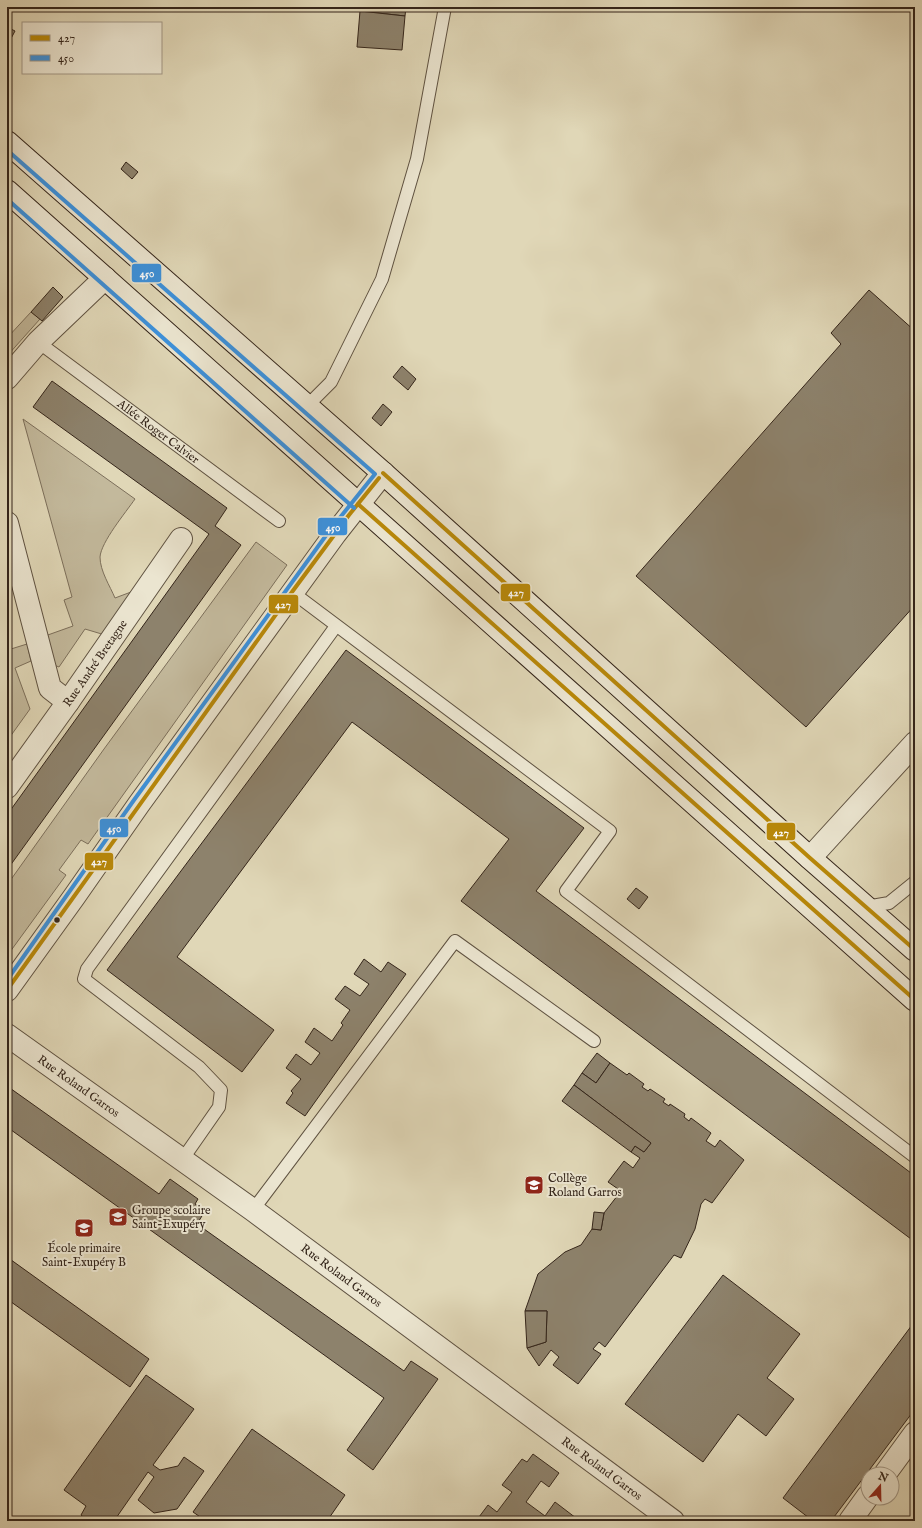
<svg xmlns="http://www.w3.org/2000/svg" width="922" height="1528" font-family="'IM FELL English',serif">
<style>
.green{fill:#c3b99c;stroke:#7c6f5b}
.building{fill:#8d826c;stroke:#34251a}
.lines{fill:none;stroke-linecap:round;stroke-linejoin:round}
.service-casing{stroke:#5f5241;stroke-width:14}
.minor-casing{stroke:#5f5241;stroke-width:24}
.secondary-casing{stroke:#34251a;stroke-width:24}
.service{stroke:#ebe5d0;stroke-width:12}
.minor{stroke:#ebe5d0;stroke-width:22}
.secondary{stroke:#ebe5d0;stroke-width:22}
.bus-1-casing{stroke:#ebe5d0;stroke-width:7}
.bus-2-casing{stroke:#ebe5d0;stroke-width:7}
.bus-1{stroke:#b88809;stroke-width:4}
.bus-2{stroke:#3c91dc;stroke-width:4}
.bus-dot{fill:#34251a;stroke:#ebe5d0;stroke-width:1.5}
.labels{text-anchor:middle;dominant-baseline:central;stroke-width:4;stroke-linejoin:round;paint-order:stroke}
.street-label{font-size:12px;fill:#34251a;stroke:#ebe5d0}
.poi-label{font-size:12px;fill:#34251a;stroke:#ebe5d0;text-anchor:start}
.line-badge{stroke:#ebe5d0;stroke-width:1.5}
.badge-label{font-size:11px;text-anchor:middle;font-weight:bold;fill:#fff}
</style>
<rect width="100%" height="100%" fill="#e0d7b7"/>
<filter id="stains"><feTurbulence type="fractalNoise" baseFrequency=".005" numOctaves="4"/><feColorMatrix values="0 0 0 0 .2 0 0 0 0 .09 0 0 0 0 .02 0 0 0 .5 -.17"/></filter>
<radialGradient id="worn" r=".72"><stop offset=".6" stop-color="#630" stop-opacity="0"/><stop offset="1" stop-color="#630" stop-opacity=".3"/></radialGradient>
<g class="green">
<path d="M31 312 40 319 7 356V338Z"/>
<path d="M23 419 135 499C126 512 101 542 100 557 100 571 110 586 115 598L131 592 105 635 85 629 59 667 54 665 45 636 73 626 64 600 72 597Z"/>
<path d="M256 542 287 565 88 844 81 840 59 870 66 875 7 956V885L104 749Z"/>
<path d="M7 635 11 649 27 644 31 661 15 668 30 709 7 741Z"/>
</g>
<g class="building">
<path d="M361 7H406L405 16 360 11Z"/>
<path d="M360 11 405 16 402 50 357 47Z"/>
<path d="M7 27 15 31 7 46Z"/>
<path d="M126 162 138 172 132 179 121 169Z"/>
<path d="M53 287 63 297 42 321 31 312Z"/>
<path d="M869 290 915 331V605L806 727 636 576 841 344 831 333Z"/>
<path d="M402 366 416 379 408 390 393 377Z"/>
<path d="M52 381 227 508 215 526 241 545 7 870V815L209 534 33 407Z"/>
<path d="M383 404 392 412 381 426 372 418Z"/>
<path d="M346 650 584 828 536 891 915 1176V1242L461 901 509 839 352 722 177 957 274 1030 242 1072 107 970Z"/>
<path d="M636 888 648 897 639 909 627 899Z"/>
<path d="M364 959 381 972 388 962 406 974 305 1116 286 1103 293 1093 291 1091 301 1079 286 1068 296 1054 311 1065 320 1053 305 1042 314 1028 332 1041 343 1025 341 1023 350 1010 335 999 345 986 360 996 369 984 354 974Z"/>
<path d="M597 1053 610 1063 596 1083 582 1073Z"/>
<path d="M610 1063 627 1075 629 1073 644 1084 642 1087 648 1091 650 1089 665 1099 663 1102 669 1106 670 1104 685 1114 684 1117 689 1121 691 1118 711 1133 706 1141 715 1147 720 1140 744 1160 712 1203 705 1199 701 1204 695 1229 681 1258 674 1255 605 1347 599 1342 593 1349 601 1354 578 1384 553 1365 559 1357 551 1350 539 1366 527 1348 546 1342 547 1311H525L538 1274 565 1252 581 1245 592 1229 601 1230 604 1213 621 1191 608 1182 624 1161 633 1168 640 1158 631 1152 635 1146 644 1152 651 1143 574 1085 582 1073 596 1083Z"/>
<path d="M574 1085 651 1143 644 1152 635 1146 631 1152 562 1101Z"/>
<path d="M7 1086 159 1194 170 1179 198 1199 195 1204 205 1211 197 1224 404 1371 411 1361 438 1379 373 1470 347 1450 384 1398 7 1127Z"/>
<path d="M594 1212 604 1213 601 1230 592 1229Z"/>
<path d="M7 1257 149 1359 130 1387 7 1299Z"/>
<path d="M723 1275 800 1334 767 1378 794 1399 766 1436 738 1414 703 1462 625 1404Z"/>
<path d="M525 1311H547L546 1342 527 1348Z"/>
<path d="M915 1321V1409L831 1521H813L783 1498Z"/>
<path d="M146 1375 194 1409 153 1465 160 1470 178 1466 184 1457 204 1471 177 1509 154 1513 138 1500 154 1477 148 1472 114 1521H88L81 1515 86 1506 64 1490Z"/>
<path d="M252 1429 345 1495 327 1521H206L193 1512Z"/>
<path d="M533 1454 559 1473 549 1487 541 1481 526 1502 545 1516 555 1502 576 1518 574 1521H476L488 1505 497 1512 512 1492 502 1485 522 1459 527 1462Z"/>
</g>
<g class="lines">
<defs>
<g id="service">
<path id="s1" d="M38 342 279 521"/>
<path d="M306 407 331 382 382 279 417 159 445 7"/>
<path d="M292 592 610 831 566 891 915 1157"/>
<path d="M866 907 889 903 915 882"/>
<path d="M182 1160 219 1107 221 1090 199 1067 84 979 87 969 336 626"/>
<path d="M253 1210 455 941 594 1041"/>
</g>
<g id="minor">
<path d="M7 378 38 342 105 278"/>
<path d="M7 523 50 688 68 702"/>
<path id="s2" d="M7 787 68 702 181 539"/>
<path d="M810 858 915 743"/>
<path d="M7 990 74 897 139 804 335 534 383 473"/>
<path id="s3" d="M7 1035 253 1210 673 1521"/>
<path d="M885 1474 915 1433"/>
<path d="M850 1521 868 1496"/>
</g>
<g id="secondary">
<path d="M7 142 383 473 810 858 915 950"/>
<path d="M7 191 915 1000"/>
</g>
</defs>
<use href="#service" class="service-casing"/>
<use href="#minor" class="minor-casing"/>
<use href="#secondary" class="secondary-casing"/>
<use href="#service" class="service"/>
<use href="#minor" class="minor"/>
<use href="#secondary" class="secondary"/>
<defs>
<g id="bus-1">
<path d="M383 473 810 858 915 950"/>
<path d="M358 504 915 1000"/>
<path d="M7 990 292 592 349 515 379 478"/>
</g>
<g id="bus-2">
<path d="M7 150 375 474 330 530 134 800 7 980"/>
<path d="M7 199 354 508"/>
</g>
</defs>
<use href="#bus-1" class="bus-1-casing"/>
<use href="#bus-2" class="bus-2-casing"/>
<use href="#bus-1" class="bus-1"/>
<use href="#bus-2" class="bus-2"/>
</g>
<defs>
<symbol id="school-square" viewBox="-11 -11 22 22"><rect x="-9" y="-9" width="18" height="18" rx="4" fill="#8f2418" stroke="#ebe5d0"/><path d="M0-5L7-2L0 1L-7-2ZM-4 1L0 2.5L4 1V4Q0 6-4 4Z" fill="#fff"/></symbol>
</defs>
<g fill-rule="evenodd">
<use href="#school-square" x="523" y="1174" width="22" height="22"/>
<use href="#school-square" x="107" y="1206" width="22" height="22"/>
<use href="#school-square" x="73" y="1217" width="22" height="22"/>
</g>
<circle class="bus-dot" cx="57" cy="920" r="3.5"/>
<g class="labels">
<g class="street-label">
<text stroke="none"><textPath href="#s1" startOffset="150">Allée Roger Calvier</textPath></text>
<text stroke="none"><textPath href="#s2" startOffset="152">Rue André Bretagne</textPath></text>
<text stroke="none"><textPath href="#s3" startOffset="88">Rue Roland Garros</textPath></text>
<text stroke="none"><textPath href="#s3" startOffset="412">Rue Roland Garros</textPath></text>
<text stroke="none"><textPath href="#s3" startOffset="736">Rue Roland Garros</textPath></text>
</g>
<g class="poi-label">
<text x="548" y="1178">Collège<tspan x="548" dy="14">Roland Garros</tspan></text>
<text x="132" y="1210">Groupe scolaire<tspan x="132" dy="14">Saint-Exupéry</tspan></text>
<text x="84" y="1248" text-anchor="middle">École primaire<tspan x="84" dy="14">Saint-Exupéry B</tspan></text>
</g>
</g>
<g class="line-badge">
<rect x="131" y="263" width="31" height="20" rx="4" fill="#3c91dc"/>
<rect x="317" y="517" width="31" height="19" rx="4" fill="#3c91dc"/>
<rect x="500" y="583" width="31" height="19" rx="4" fill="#b88809"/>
<rect x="268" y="594" width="31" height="20" rx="4" fill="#b88809"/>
<rect x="99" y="818" width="30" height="20" rx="4" fill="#3c91dc"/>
<rect x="766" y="822" width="30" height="19" rx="4" fill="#b88809"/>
<rect x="84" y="852" width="30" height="19" rx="4" fill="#b88809"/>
</g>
<g class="badge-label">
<text x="147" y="277">450</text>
<text x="333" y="531">450</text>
<text x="516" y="596">427</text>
<text x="283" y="608">427</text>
<text x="114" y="832">450</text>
<text x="781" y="836">427</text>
<text x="99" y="865">427</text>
</g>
<rect width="922" height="1528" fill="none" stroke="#e0d7b7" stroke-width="24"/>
<rect x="8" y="8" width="906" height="1512" fill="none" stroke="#34251a" stroke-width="2"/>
<rect x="12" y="12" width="898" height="1504" fill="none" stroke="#34251a"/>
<rect x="22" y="22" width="140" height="52" fill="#ebe5d0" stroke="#a29887"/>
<rect x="30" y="35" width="20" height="6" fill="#b88809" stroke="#a29887"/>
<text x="58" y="42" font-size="12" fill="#34251a">427</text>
<rect x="30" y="55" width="20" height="6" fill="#3c91dc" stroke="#a29887"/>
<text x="58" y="62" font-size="12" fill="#34251a">450</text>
<g transform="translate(880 1486) rotate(20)"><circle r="19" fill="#ebe5d0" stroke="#a29887"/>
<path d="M0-3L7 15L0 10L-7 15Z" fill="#8f2418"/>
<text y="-6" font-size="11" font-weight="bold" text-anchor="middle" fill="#34251a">N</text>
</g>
<rect width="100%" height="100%" filter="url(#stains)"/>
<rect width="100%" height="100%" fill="url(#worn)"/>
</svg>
